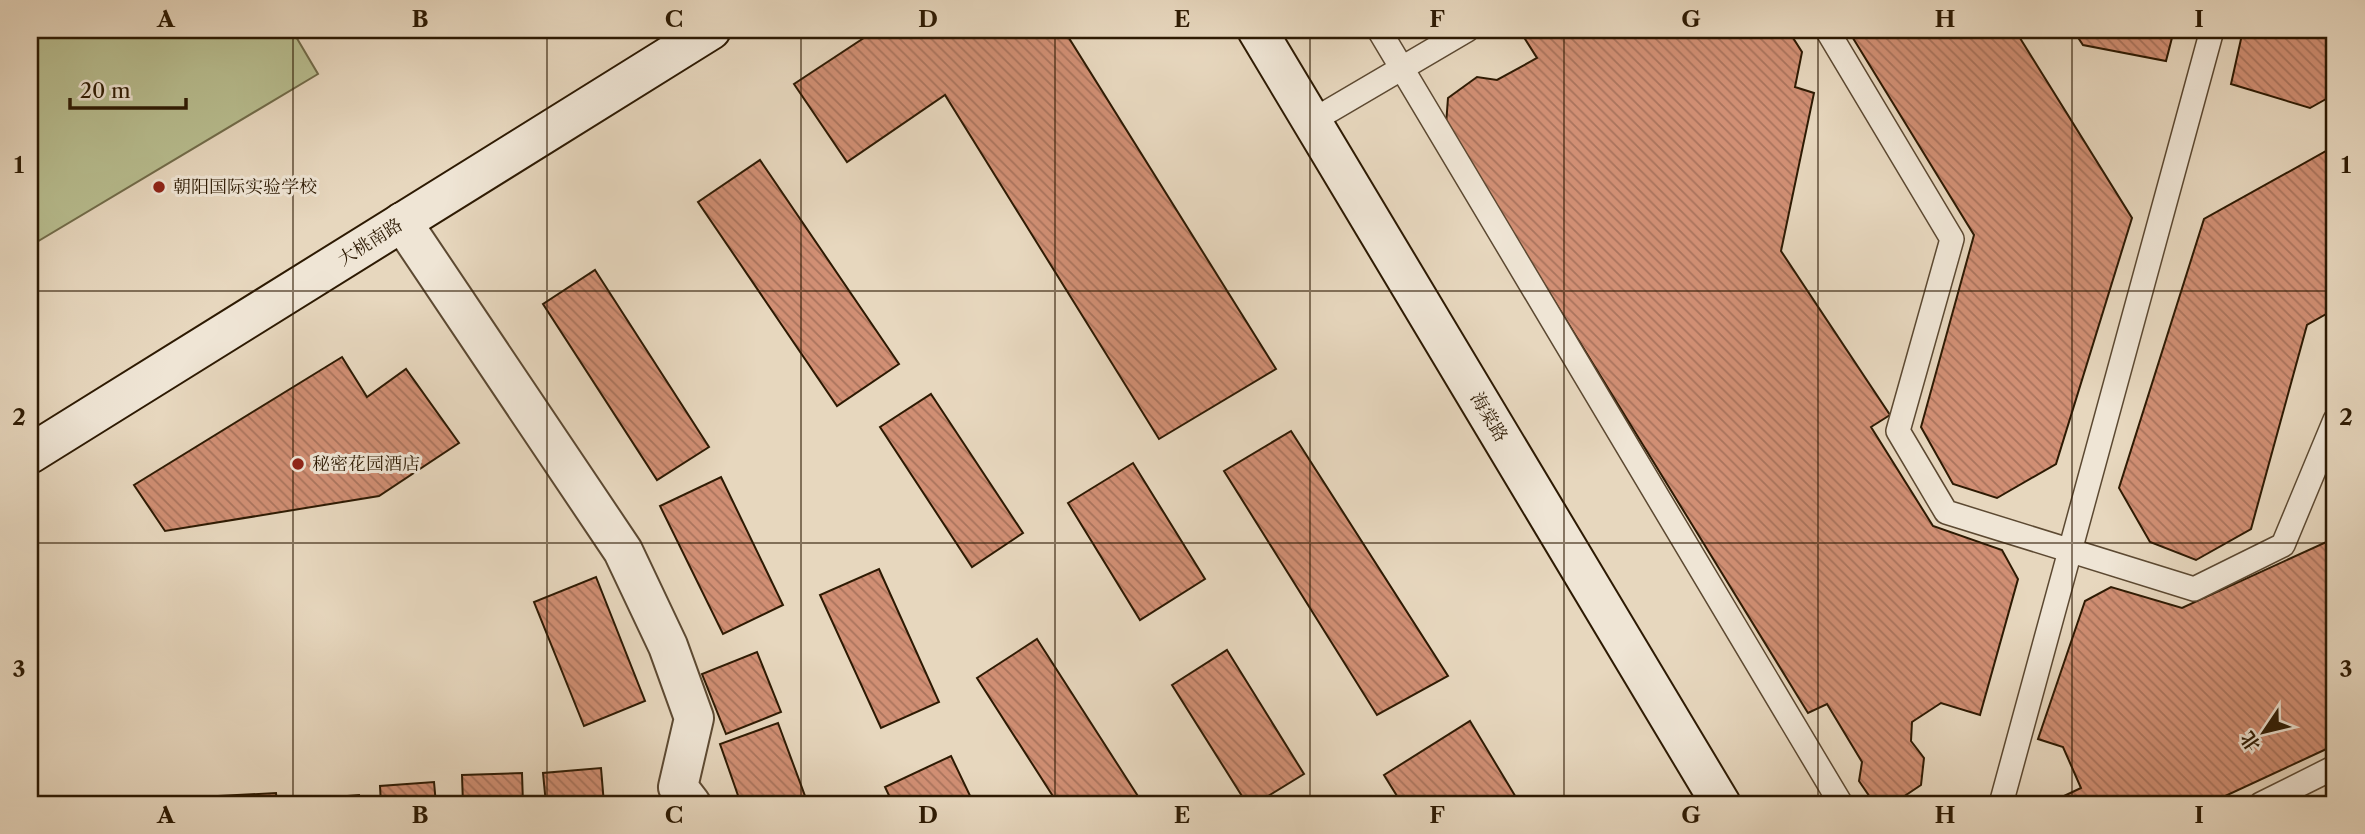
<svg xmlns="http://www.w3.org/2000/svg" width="2365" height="834" font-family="'Libre Caslon Text','Noto Serif SC',serif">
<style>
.green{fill:#b8be90;stroke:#726c4a;stroke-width:2}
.building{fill:url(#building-back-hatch);stroke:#2d1a03;stroke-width:2}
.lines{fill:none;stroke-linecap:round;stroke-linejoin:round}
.lane-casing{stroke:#5c4932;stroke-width:26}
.street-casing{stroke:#5c4932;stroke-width:42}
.secondary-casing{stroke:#2d1a03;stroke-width:42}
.lane{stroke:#efe5d5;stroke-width:23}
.street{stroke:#efe5d5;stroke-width:38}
.secondary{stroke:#efe5d5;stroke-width:38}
.grid{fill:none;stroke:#2d1a03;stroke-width:2;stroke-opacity:0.55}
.poi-dot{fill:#8f2418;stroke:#efe5d5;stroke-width:2.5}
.labels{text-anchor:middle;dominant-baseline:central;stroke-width:6;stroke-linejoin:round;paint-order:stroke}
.poi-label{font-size:18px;fill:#2d1a03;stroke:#efe5d5;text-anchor:start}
.street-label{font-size:18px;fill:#2d1a03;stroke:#efe5d5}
.neatline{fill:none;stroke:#2d1a03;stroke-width:2.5}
.grid-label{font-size:23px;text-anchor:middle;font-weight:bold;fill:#2d1a03}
</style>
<defs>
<pattern id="building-back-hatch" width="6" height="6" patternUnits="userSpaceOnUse" patternTransform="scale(1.75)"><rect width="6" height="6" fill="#d18f74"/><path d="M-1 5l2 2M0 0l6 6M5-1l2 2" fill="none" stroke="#aa745d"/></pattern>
</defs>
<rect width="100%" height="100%" fill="#e7d7be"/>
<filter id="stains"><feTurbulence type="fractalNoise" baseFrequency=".00286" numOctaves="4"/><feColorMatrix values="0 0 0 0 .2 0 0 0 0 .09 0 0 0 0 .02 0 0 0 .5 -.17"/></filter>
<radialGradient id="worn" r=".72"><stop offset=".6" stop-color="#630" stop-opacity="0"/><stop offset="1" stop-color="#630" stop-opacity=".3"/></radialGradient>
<path class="green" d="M30 30H292L318 74 30 246Z"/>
<g class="building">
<path d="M876 30H1038L1067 35 1276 369 1159 439 945 95 847 162 794 84Z"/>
<path d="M1522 30H1788L1802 52 1795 87 1814 93 1781 251 1890 415 1871 427 1933 526 2002 550 2018 579 1980 715 1941 703 1912 722 1911 741 1924 758 1921 785 1897 801 1872 800 1859 781 1862 762 1827 704 1808 713 1446 125 1448 98 1477 77 1497 80 1537 58 1520 31Z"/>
<path d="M1848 30H2015L2132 218 2056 464 1997 498 1953 484 1921 427 1974 235Z"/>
<path d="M2073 30H2174L2166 61 2083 45Z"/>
<path d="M2243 30H2335V94L2310 108 2231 84Z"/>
<path d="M2335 146V309L2307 325 2251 529 2196 560 2150 542 2119 488 2204 219Z"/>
<path d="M760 160 899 364 837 406 698 202Z"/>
<path d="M595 270 709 447 657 480 543 304Z"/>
<path d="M342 357 367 397 406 369 459 443 379 496 165 531 134 485Z"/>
<path d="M931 394 1023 533 972 567 880 427Z"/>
<path d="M1291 431 1448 676 1377 715 1224 471Z"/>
<path d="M1133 463 1205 579 1140 620 1068 503Z"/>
<path d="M721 477 783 605 723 634 660 506Z"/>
<path d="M2335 538V745L2208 804H2153L2151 800 2142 804H2047L2081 788 2063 747 2038 739 2085 601 2111 587 2182 608Z"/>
<path d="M879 569 939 702 881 728 820 595Z"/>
<path d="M596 577 645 701 584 726 534 602Z"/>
<path d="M1037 639 1143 804H1058L977 678Z"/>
<path d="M1227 650 1304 774 1255 804H1247L1172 685Z"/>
<path d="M757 652 781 712 726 734 702 674Z"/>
<path d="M1470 721 1520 804H1402L1384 775Z"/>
<path d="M778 723 808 804H741L720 744Z"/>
<path d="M951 756 974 804H893L885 787Z"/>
<path d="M601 768 604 804H546L543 773Z"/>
<path d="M522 773 523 804H463L462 775Z"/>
<path d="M434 782 436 804H381L380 786Z"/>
<path d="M276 793 277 804H220L219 796Z"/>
<path d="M359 795 360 804H297V800Z"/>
</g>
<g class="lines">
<defs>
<g id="lane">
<path d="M1379 30 1841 804"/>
<path d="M1827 30 1952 239 1898 431 1946 512 2194 589 2283 545 2335 420"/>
<path d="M1312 121 1467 30"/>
<path d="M2001 804 2212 30"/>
<path d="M2261 804 2335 767"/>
</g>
<path id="street" d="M402 222 623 551 668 646 694 718 678 787 691 804"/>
<g id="secondary">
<path d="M1257 30 1721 804"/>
<path d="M30 454 711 30"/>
</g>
</defs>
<use href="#lane" class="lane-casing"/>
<use href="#street" class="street-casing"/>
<use href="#secondary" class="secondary-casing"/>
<use href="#lane" class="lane"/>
<use href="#street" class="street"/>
<use href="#secondary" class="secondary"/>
</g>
<path class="grid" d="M293 30V804M547 30V804M801 30V804M1055 30V804M1310 30V804M1564 30V804M1818 30V804M2072 30V804M30 291H2335M30 543H2335"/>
<g class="poi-dot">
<circle cx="159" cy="187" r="7"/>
<circle cx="298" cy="464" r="7"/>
</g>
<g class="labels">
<g class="poi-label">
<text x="173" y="187">朝阳国际实验学校</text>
<text x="312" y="464">秘密花园酒店</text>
</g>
<g class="street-label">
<text transform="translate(370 242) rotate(-32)">大桃南路</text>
<text transform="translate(1489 417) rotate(59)">海棠路</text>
</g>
</g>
<rect width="2365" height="834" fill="none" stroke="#e7d7be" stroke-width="77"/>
<g transform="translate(2264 732) rotate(235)" stroke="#efe5d5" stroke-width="5" paint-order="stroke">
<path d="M0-5L12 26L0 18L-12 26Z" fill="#2d1a03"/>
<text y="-10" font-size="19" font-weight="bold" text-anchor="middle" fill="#2d1a03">北</text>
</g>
<path d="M70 98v10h116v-10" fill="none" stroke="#2d1a03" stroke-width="3.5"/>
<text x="80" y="98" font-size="21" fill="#2d1a03" stroke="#efe5d5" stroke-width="5" paint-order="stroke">20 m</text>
<rect x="38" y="38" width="2288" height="758" class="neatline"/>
<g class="grid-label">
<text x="166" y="27">A</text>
<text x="420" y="27">B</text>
<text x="674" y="27">C</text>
<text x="928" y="27">D</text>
<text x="1182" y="27">E</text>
<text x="1437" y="27">F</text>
<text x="1691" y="27">G</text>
<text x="1945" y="27">H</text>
<text x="2199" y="27">I</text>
<text x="19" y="173">1</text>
<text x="2346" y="173">1</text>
<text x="19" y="425">2</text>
<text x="2346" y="425">2</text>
<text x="19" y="677">3</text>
<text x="2346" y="677">3</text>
<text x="166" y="823">A</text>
<text x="420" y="823">B</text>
<text x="674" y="823">C</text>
<text x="928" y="823">D</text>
<text x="1182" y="823">E</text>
<text x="1437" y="823">F</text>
<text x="1691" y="823">G</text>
<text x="1945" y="823">H</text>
<text x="2199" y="823">I</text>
</g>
<rect width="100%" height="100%" filter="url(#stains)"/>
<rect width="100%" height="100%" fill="url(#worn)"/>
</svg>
